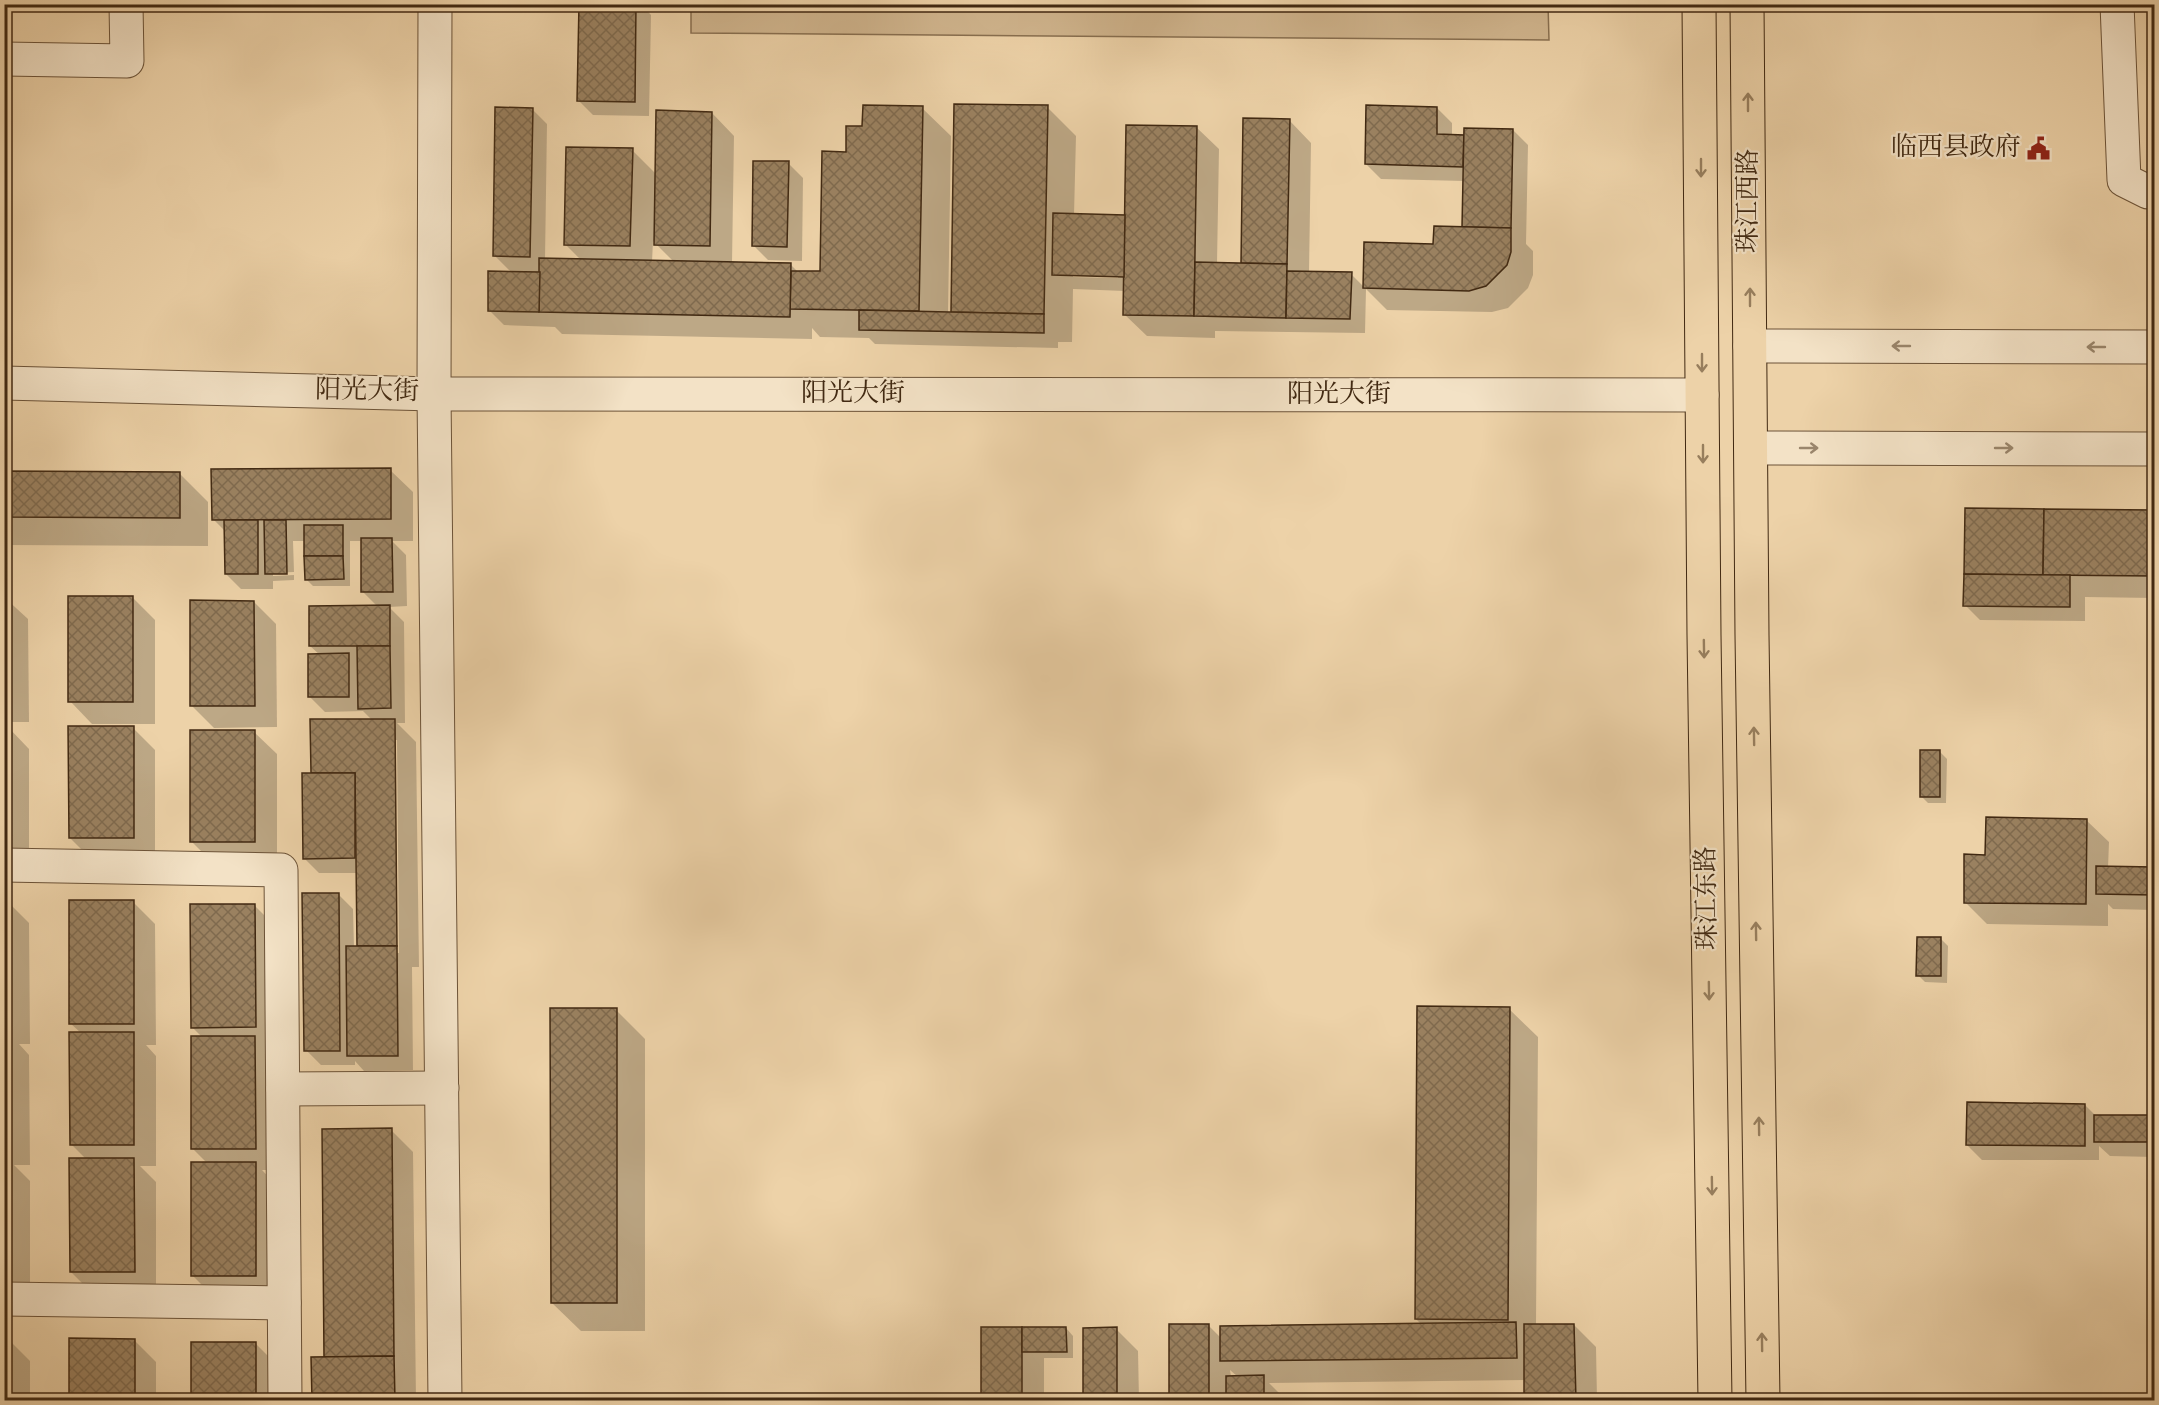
<svg xmlns="http://www.w3.org/2000/svg" width="2159" height="1405" font-family="'Sorts Mill Goudy','Noto Serif SC',serif">
<style>
.park{fill:#d0b58e;stroke:#886f50;stroke-width:1.5}
.shadow{fill:#0003;fill-rule:evenodd}
.building{fill:url(#building-cross-hatch);stroke:#412912;stroke-width:1.5}
.lines{fill:none;stroke-linecap:round;stroke-linejoin:round}
.minor-casing{stroke:#6c5338;stroke-width:35}
.major-casing{stroke:#412912;stroke-width:35}
.minor{stroke:#f3e2c6;stroke-width:33}
.major{stroke:#edd2a8;stroke-width:33}
.oneway{stroke:#977e5d}
.oneway2{stroke:#9a866c}
.labels{text-anchor:middle;dominant-baseline:central;stroke-width:4.5;stroke-linejoin:round;paint-order:stroke}
.poi-label{font-size:26px;fill:#412912;stroke:#f3e2c6;text-anchor:end}
.street-label{font-size:26px;fill:#412912;stroke:#f3e2c6}
</style>
<defs>
<pattern id="building-cross-hatch" width="8" height="8" patternUnits="userSpaceOnUse" patternTransform="scale(1.5)"><rect width="8" height="8" fill="#9a8160"/><path d="M0 0l8 8M0 8l8-8" fill="none" stroke="#7f6a4e"/></pattern>
</defs>
<rect width="100%" height="100%" fill="#edd2a8"/>
<filter id="stains"><feTurbulence type="fractalNoise" baseFrequency=".00333" numOctaves="4"/><feColorMatrix values="0 0 0 0 .2 0 0 0 0 .09 0 0 0 0 .02 0 0 0 .5 -.17"/></filter>
<radialGradient id="worn" r=".72"><stop offset=".6" stop-color="#630" stop-opacity="0"/><stop offset="1" stop-color="#630" stop-opacity=".3"/></radialGradient>
<path class="park" d="M1548 4 1549 40 691 33V5Z"/>
<g class="shadow">
<path d="M580 4H641L651 15 649 116 593 115 578 100Z"/>
<path d="M1047 107 1076 136 1074 215 1126 216 1196 127 1219 149 1217 264 1242 265 1289 120 1311 143 1309 273 1351 274 1365 288 1466 228 1465 181 1381 179 1366 164 1437 108 1452 123V136H1465L1513 130 1528 145 1526 244 1533 251V275L1528 288 1508 308 1492 312 1387 310 1366 289 1365 333 1215 331V338L1147 336 1124 314 1125 291 1073 289 1072 342H1058V348L875 344 869 338 820 337 812 328V339L562 334 555 327 504 325 489 310 512 273 495 256 532 109 547 124 545 260H581L565 244 632 150 656 174 712 113 734 136 732 263 790 264 798 272 821 273 847 153 864 127 922 108 951 136 948 313H952ZM653 241 674 262H652ZM1073 274 1118 275V278L1073 277Z"/>
<path d="M788 163 803 178 802 261 768 260 753 245Z"/>
<path d="M390 470 413 492V541H392L406 555 407 606 389 607 404 622 405 723H397L416 742 419 967H412L413 1070 364 1071 355 1061V1065H321L306 1050 338 894 353 909 354 948H358L357 873H319L304 858 315 774 372 720 363 711 325 712 310 697 320 655 310 646 378 607 363 592 362 541H350V586H313L306 579V541H293L294 572 273 573V576L294 575V580L273 581V589H241L226 574V532L213 519ZM393 740H397L399 953H396Z"/>
<path d="M4 472 179 473 208 502V546L4 545Z"/>
<path d="M2046 510 2154 512V598L2085 597V621L1980 620 1965 605Z"/>
<path d="M4 597 28 619 29 722H4Z"/>
<path d="M133 598 155 620V724H92L70 701Z"/>
<path d="M254 602 276 624 277 727 214 728 191 705Z"/>
<path d="M4 726H7L29 749V859H4Z"/>
<path d="M133 728 155 750V860H92L70 838Z"/>
<path d="M254 732 277 754V864H214L192 842Z"/>
<path d="M1940 752 1947 759 1946 803H1928L1921 796Z"/>
<path d="M2086 820 2109 842 2108 868H2154V910L2113 909 2108 904V926L1987 924 1965 902 1987 856Z"/>
<path d="M4 901H7L29 923 30 1044H19L29 1055 30 1165H14L30 1181V1293H4Z"/>
<path d="M133 902 155 924 156 1045H146L156 1056V1166H140L156 1182V1294H93L71 1272 87 1160 71 1144 81 1033 70 1023Z"/>
<path d="M255 906 277 928V1170H262L277 1186V1298H215L193 1276 208 1164 192 1148 202 1037 192 1027Z"/>
<path d="M1941 939 1948 946 1947 983 1925 982 1918 975Z"/>
<path d="M1509 1009 1538 1037 1536 1325H1574L1596 1347 1597 1400H1526V1380L1269 1383 1286 1400H1171L1170 1325H1208L1221 1338 1422 1325 1416 1319ZM1230 1370 1238 1377H1231Z"/>
<path d="M616 1010 645 1039V1331H581L552 1303Z"/>
<path d="M2085 1105 2096 1116 2154 1117V1157L2110 1156 2099 1146V1160H1982L1967 1145Z"/>
<path d="M391 1130 413 1152 416 1400H313V1358H326Z"/>
<path d="M1066 1328 1073 1336V1358H1044V1400H982V1329Z"/>
<path d="M1084 1329H1116L1138 1351 1139 1400H1084Z"/>
<path d="M4 1339H8L30 1361V1400H4Z"/>
<path d="M71 1340H134L156 1362V1400H71Z"/>
<path d="M192 1344H256L278 1366V1400H193Z"/>
</g>
<g class="building">
<path d="M579 4H636L635 102 577 101Z"/>
<path d="M954 104 1048 105 1044 314 951 312Z"/>
<path d="M863 105 923 106 919 311 790 309 791 271H820L822 151 846 152V126H862Z"/>
<path d="M1366 105 1437 107V134L1464 135 1463 167 1365 164Z"/>
<path d="M495 107 533 108 530 257 493 256Z"/>
<path d="M656 110 712 112 710 246 654 245Z"/>
<path d="M1243 118 1290 119 1287 264 1241 263Z"/>
<path d="M1126 125 1197 126 1194 316 1123 315Z"/>
<path d="M1464 128 1513 129 1511 228 1462 227Z"/>
<path d="M566 147 633 148 630 246 564 245Z"/>
<path d="M753 161H789L787 247 752 246Z"/>
<path d="M1053 213 1125 215 1124 277 1052 275Z"/>
<path d="M1434 226 1511 228V252L1507 265 1486 286 1469 291 1363 288 1364 242 1433 244Z"/>
<path d="M539 258 791 263 790 317 539 312Z"/>
<path d="M1195 262 1287 264 1286 318 1194 316Z"/>
<path d="M488 271 540 272 539 312 488 311Z"/>
<path d="M1287 271 1352 272 1350 319 1286 318Z"/>
<path d="M859 310 1044 314V333L859 330Z"/>
<path d="M391 468V519L212 520 211 469Z"/>
<path d="M4 471 180 472V518L4 517Z"/>
<path d="M1965 508 2044 509 2043 575 1964 574Z"/>
<path d="M2044 509 2154 510V576L2043 575Z"/>
<path d="M224 520H258V574H225Z"/>
<path d="M264 520H286L287 574H265Z"/>
<rect x="304" y="525" width="39" height="31"/>
<path d="M361 538H392L393 592H361Z"/>
<path d="M304 556H343L344 579 305 580Z"/>
<path d="M1964 574 2070 575V607L1963 606Z"/>
<rect x="4" y="595" width="3" height="106"/>
<rect x="68" y="596" width="65" height="106"/>
<path d="M190 600 254 601 255 706H190Z"/>
<path d="M390 605V646H309V606Z"/>
<path d="M357 646H390L391 708 358 709Z"/>
<path d="M349 653V697H308V654Z"/>
<path d="M310 719H395L397 946H357L355 773H311Z"/>
<path d="M4 725H7L8 837H4Z"/>
<path d="M68 726H134V838H69Z"/>
<rect x="190" y="730" width="65" height="112"/>
<rect x="1920" y="750" width="20" height="47"/>
<path d="M302 773H355V858L303 859Z"/>
<path d="M1986 817 2087 819 2086 904 1964 903V854L1985 855Z"/>
<path d="M2096 866 2154 867V895L2096 894Z"/>
<path d="M302 893H339L340 1051H304Z"/>
<rect x="4" y="899" width="4" height="123"/>
<rect x="69" y="900" width="65" height="124"/>
<path d="M190 904H255L256 1027 191 1028Z"/>
<path d="M1917 937H1941V976H1916Z"/>
<path d="M346 946H397L398 1056H347Z"/>
<path d="M1417 1006 1510 1007 1508 1320 1415 1319Z"/>
<path d="M550 1008H617V1303H551Z"/>
<rect x="4" y="1031" width="4" height="113"/>
<path d="M69 1032H134V1145H70Z"/>
<path d="M191 1036H255L256 1149H191Z"/>
<path d="M1967 1102 2085 1104V1146L1966 1145Z"/>
<rect x="2094" y="1115" width="60" height="27"/>
<path d="M392 1128 394 1356 324 1357 322 1129Z"/>
<rect x="4" y="1157" width="4" height="114"/>
<path d="M69 1158H134L135 1272H70Z"/>
<rect x="191" y="1162" width="65" height="114"/>
<path d="M1516 1322 1517 1358 1220 1361V1326Z"/>
<rect x="1169" y="1324" width="40" height="76"/>
<path d="M1524 1324H1574L1576 1400H1524Z"/>
<rect x="981" y="1327" width="41" height="73"/>
<path d="M1022 1327H1066L1067 1352H1022Z"/>
<path d="M1117 1327V1400H1083V1328Z"/>
<rect x="4" y="1337" width="5" height="63"/>
<path d="M69 1338 135 1339V1400H69Z"/>
<rect x="191" y="1342" width="65" height="58"/>
<path d="M394 1356 395 1400H312L311 1357Z"/>
<path d="M1264 1375V1400H1226V1376Z"/>
</g>
<g class="lines">
<defs>
<g id="minor">
<path d="M435 4 434 394 445 1400"/>
<path d="M2117 4 2124 180 2148 192H2154"/>
<path d="M4 59 127 61 126 4"/>
<path d="M1750 346 2154 347"/>
<path d="M4 383 434 394 1702 395"/>
<path d="M1751 448 2154 449"/>
<path d="M4 865 281 870 285 1400"/>
<path d="M283 1089 442 1088"/>
<path d="M4 1299 284 1303"/>
</g>
<g id="major">
<path d="M1699 4 1704 635 1715 1400"/>
<path d="M1747 4 1752 635 1763 1400"/>
</g>
</defs>
<use href="#minor" class="minor-casing"/>
<use href="#major" class="major-casing"/>
<use href="#minor" class="minor"/>
<use href="#major" class="major"/>
</g>
<defs><path id="oneway-shaft" d="M-6 0H5M1.5-3L5.5 0L1.5 3" fill="none" stroke-width="1.6" stroke-linecap="round" stroke-linejoin="round" transform="scale(1.5)"/></defs>
<g class="oneway">
<use href="#oneway-shaft" transform="translate(1748 102) rotate(-90)"/>
<use href="#oneway-shaft" transform="translate(1701 168) rotate(90)"/>
<use href="#oneway-shaft" transform="translate(1750 297) rotate(-90)"/>
<use href="#oneway-shaft" transform="translate(1702 363) rotate(90)"/>
<use href="#oneway-shaft" transform="translate(1703 454) rotate(90)"/>
<use href="#oneway-shaft" transform="translate(1704 649) rotate(89)"/>
<use href="#oneway-shaft" transform="translate(1754 736) rotate(-91)"/>
<use href="#oneway-shaft" transform="translate(1756 931) rotate(-91)"/>
<use href="#oneway-shaft" transform="translate(1709 991) rotate(89)"/>
<use href="#oneway-shaft" transform="translate(1759 1126) rotate(-91)"/>
<use href="#oneway-shaft" transform="translate(1712 1186) rotate(89)"/>
<use href="#oneway-shaft" transform="translate(1762 1342) rotate(-91)"/>
</g>
<g class="oneway2">
<use href="#oneway-shaft" transform="translate(1901 346) rotate(-180)"/>
<use href="#oneway-shaft" transform="translate(2096 347) rotate(-180)"/>
<use href="#oneway-shaft" transform="translate(1809 448)"/>
<use href="#oneway-shaft" transform="translate(2004 448)"/>
</g>
<defs>
<symbol id="civic-bare" viewBox="-9 -9 18 18"><path d="M-.6-6.5H3V-4.5H.6V-3L4-1V1h2V6H-6V1h2V-1L-.6-3ZM-1.2 2.5V6h2.4V2.5Z" fill="#8f2418" stroke="#f3e2c6" stroke-width="2.5" paint-order="stroke"/></symbol>
</defs>
<g fill-rule="evenodd">
<use href="#civic-bare" x="2022" y="132" width="33" height="33"/>
</g>
<g class="labels">
<g class="poi-label">
<text x="2021" y="148">临西县政府</text>
</g>
<g class="street-label">
<text transform="translate(1749 201) rotate(-90)">珠江西路</text>
<text transform="translate(367 392) rotate(1)">阳光大街</text>
<text x="853" y="394">阳光大街</text>
<text x="1339" y="395">阳光大街</text>
<text transform="translate(1708 898) rotate(-91)">珠江东路</text>
</g>
</g>
<rect width="2159" height="1405" fill="none" stroke="#edd2a8" stroke-width="24"/>
<rect x="6" y="6" width="2147" height="1393" fill="none" stroke="#412912" stroke-width="3"/>
<rect x="12" y="12" width="2135" height="1381" fill="none" stroke="#412912" stroke-width="1.5"/>
<rect width="100%" height="100%" filter="url(#stains)"/>
<rect width="100%" height="100%" fill="url(#worn)"/>
</svg>
